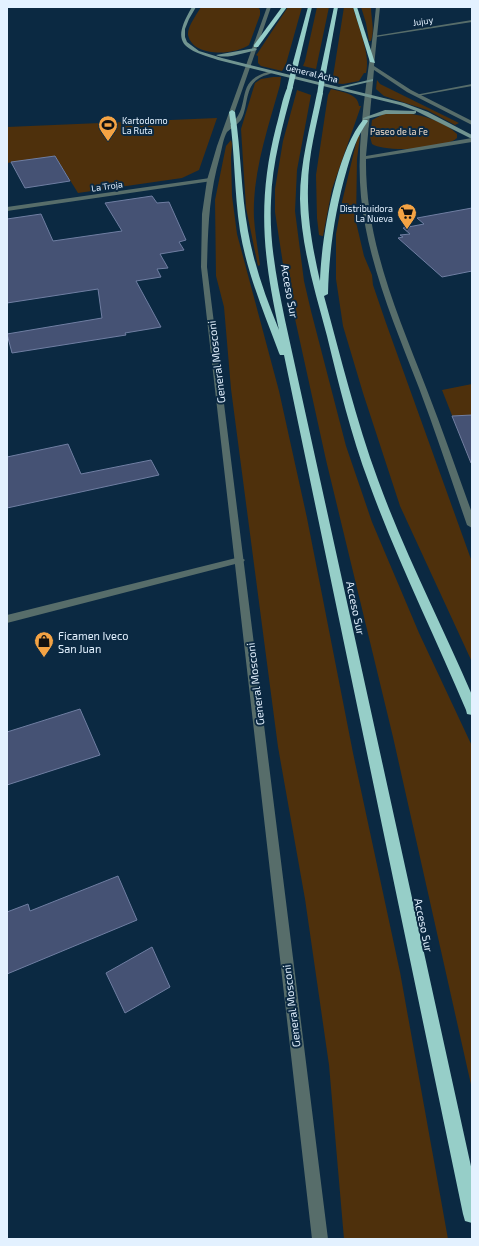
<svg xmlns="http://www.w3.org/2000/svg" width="479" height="1246" font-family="'Exo 2',sans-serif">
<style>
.green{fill:#4e300c}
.building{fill:#455274;stroke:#6f7ea2}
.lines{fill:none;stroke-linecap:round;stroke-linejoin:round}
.service{fill:#576d6a;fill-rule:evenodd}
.minor{fill:#576d6a;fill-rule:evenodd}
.tertiary{fill:#576d6a;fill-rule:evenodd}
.secondary{fill:#719490;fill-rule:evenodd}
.motorway{fill:#96cec8;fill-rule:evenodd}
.motorway-bridge{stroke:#96cec8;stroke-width:5.5}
.labels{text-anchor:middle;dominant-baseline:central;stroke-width:4;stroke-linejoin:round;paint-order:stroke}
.far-street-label{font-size:9px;fill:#e3f1ff;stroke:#0b2942}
.far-poi-label{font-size:9px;fill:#e3f1ff;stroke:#0b2942;text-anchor:start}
.far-park-label{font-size:9px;fill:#f2dfcb;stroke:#0b2942}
.street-label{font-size:11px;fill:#e3f1ff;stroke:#0b2942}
.poi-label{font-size:11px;fill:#e3f1ff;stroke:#0b2942;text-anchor:start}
</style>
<rect width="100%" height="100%" fill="#0b2942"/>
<g class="green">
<path d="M201 7H258L260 10V15L249 45C235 55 193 58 188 35 187 27 197 14 201 7Z"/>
<path d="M288 7H302L286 64 282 71 261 66 258 63V56L256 55 257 54Z"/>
<path d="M317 7H329L316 69 303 66 305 61Z"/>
<path d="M344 7H353C358 26 371 55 366 73H364L359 81 343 84 332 83Z"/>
<path d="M361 7H371C371 19 375 30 371 41H369L366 23Z"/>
<path d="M273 77H281L280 85C268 128 252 174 254 218 255 234 258 249 260 265L258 266 246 208 241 129 255 83 261 79Z"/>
<path d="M377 80 380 84 459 123 455 125 427 110 384 96 376 89Z"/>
<path d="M331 89C341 92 358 93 359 106H361L332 189 323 236H322L319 235 317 218 316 175 328 95Z"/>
<path d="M297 90 311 95 297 170 295 211 304 281 311 311 346 446 372 522 419 633 472 746V1089L393 737 326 460 283 264 275 212V189L283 141Z"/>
<path d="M405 113C422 115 444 121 457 134V138C445 149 386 153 372 144L370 137 372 120 384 114Z"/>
<path d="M217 118 199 170 182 178 78 193 55 156 7 163V127Z"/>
<path d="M358 135 360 136 357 159 356 222 364 256 372 275 373 285 386 323 472 562V662L400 506 363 393 343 326 336 279V234L342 202Z"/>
<path d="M231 140 232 144 231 158 232 196 237 234 279 391 307 518 353 753 400 972 448 1239H344L329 1065 305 899 278 747 231 389 224 307 216 276 215 200 226 146Z"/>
<path d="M472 384V466L442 390Z"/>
</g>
<g class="building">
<path d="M55 156 70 181 25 188 11 162Z"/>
<path d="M152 196 157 203 169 202 186 240 179 242 184 250 160 254 168 268 157 269 161 277 136 281 161 327 125 333 126 335 12 353 7 334 102 318 98 289 7 303V219L41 214 53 241 122 231 105 203Z"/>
<path d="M472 208V271L442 277 398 238 403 237 400 235 410 234 403 228 424 224 417 218Z"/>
<path d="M472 415V463H471L452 416Z"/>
<path d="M68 444 81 474 151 460 159 475 7 508V457Z"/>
<path d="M80 709 100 755 7 785V732Z"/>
<path d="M118 876 137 920 7 974V912L28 904 30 911Z"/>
<path d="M152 947 170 987 125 1013 106 973Z"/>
</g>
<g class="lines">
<path class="service" d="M240 557 245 560 243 562 7 623V615Z"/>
<g class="minor">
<path d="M472 20V22L376 37 374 36Z"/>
<path d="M472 84V86L417 96 415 95Z"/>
<path d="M210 178 213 180 212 181 7 211V207Z"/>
</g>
<g class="tertiary">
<path d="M267 7H271L230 125C254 105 231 80 272 71L274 72C269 75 263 75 258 79 245 87 248 108 241 120 237 125 231 128 227 132 223 139 222 149 220 156 209 195 208 227 207 267L328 1239H312L201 267 202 214 207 180 217 146Z"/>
<path d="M376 7H380L374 66 411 90 472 121V125L470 124 407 92 374 70 366 156 472 138V142L366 159C365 242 398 315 427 390 443 431 457 472 472 513V528L467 525C451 479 436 433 419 388 395 326 368 264 361 197 355 134 370 70 376 7Z"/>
</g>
<g class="secondary">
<path d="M192 7H196L189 19 185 29V37L187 42 199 51 222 58 339 87 373 79V81L343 88 404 103 428 112 472 135V139L416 111V113L414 114H386L363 120V118L385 110 416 111 400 105 218 60C183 49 170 44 192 7Z"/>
<path d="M255 48 257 50C246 52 225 60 216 55Z"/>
</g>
<g class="motorway">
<path d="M282 7H287L258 47H254V45Z"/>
<path d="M308 7H312L298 66 295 68 292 66Z"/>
<path d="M334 7H338L326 73 323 75 320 73Z"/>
<path d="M353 7H357L375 63 370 62Z"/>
<path d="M288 86 293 87C283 124 272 163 271 201 269 242 277 281 285 320L472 1171V1223L465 1221 463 1214 284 355H280L279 353C264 313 247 273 240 231 234 191 235 151 229 112L232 110 235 112C241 151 241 192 248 231 254 265 266 298 279 330 263 256 257 201 276 127 280 114 282 98 288 86Z"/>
<path d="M320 91 323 93C317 124 308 155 308 187 307 218 313 250 320 281 321 239 336 152 363 120H367L368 121C357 136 352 152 347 169 335 210 329 251 328 294L324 296C341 358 356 420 378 480 405 554 441 623 472 695V715L467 714 466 710C434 634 397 560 369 483 351 435 339 385 327 336 315 291 301 246 300 199 300 163 310 128 317 93Z"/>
</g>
<g class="motorway-bridge">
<path d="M290 87 295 66"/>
<path d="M320 93 323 73"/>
</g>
</g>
<defs>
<symbol id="stadium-pin" viewBox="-11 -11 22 30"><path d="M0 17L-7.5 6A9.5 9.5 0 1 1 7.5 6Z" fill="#f4a344" stroke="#0b2942"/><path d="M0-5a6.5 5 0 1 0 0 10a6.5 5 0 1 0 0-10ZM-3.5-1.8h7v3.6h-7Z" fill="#111"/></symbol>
<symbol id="supermarket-pin" viewBox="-11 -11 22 30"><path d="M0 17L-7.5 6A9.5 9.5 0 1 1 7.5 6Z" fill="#f4a344" stroke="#0b2942"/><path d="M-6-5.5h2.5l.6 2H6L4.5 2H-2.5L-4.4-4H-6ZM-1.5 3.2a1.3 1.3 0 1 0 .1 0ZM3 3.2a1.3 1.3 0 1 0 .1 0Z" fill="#111"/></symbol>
<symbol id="shop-pin" viewBox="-11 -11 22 30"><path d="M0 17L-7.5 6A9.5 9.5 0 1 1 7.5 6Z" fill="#f4a344" stroke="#0b2942"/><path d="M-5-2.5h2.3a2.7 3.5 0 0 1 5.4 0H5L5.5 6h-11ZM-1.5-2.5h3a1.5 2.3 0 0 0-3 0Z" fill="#111"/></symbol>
</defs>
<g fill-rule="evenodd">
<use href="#stadium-pin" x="97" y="114" width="22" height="30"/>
<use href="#supermarket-pin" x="396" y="202" width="22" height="30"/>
<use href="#shop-pin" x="33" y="630" width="22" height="30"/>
</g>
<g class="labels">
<g class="far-street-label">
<text transform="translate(423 21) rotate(-9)">Jujuy</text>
<text transform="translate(312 73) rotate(14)">General Acha</text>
<text transform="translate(107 186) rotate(-8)">La Troja</text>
</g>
<g class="far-poi-label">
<text x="122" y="120">Kartodomo<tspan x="122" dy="10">La Ruta</tspan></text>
<text x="393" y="208" text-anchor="end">Distribuidora<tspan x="393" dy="10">La Nueva</tspan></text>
</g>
<g class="far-park-label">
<text x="399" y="131">Paseo de la Fe</text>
</g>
<g class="street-label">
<text transform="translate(290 291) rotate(80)">Acceso Sur</text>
<text transform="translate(216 362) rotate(-97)">General Mosconi</text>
<text transform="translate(356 608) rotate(78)">Acceso Sur</text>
<text transform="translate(255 684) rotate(-97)">General Mosconi</text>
<text transform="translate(424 925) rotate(78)">Acceso Sur</text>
<text transform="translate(291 1006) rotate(-97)">General Mosconi</text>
</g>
<g class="poi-label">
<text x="58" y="635">Ficamen Iveco<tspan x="58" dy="13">San Juan</tspan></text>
</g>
</g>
<rect width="479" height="1246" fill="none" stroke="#e3f1ff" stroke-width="16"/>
</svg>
